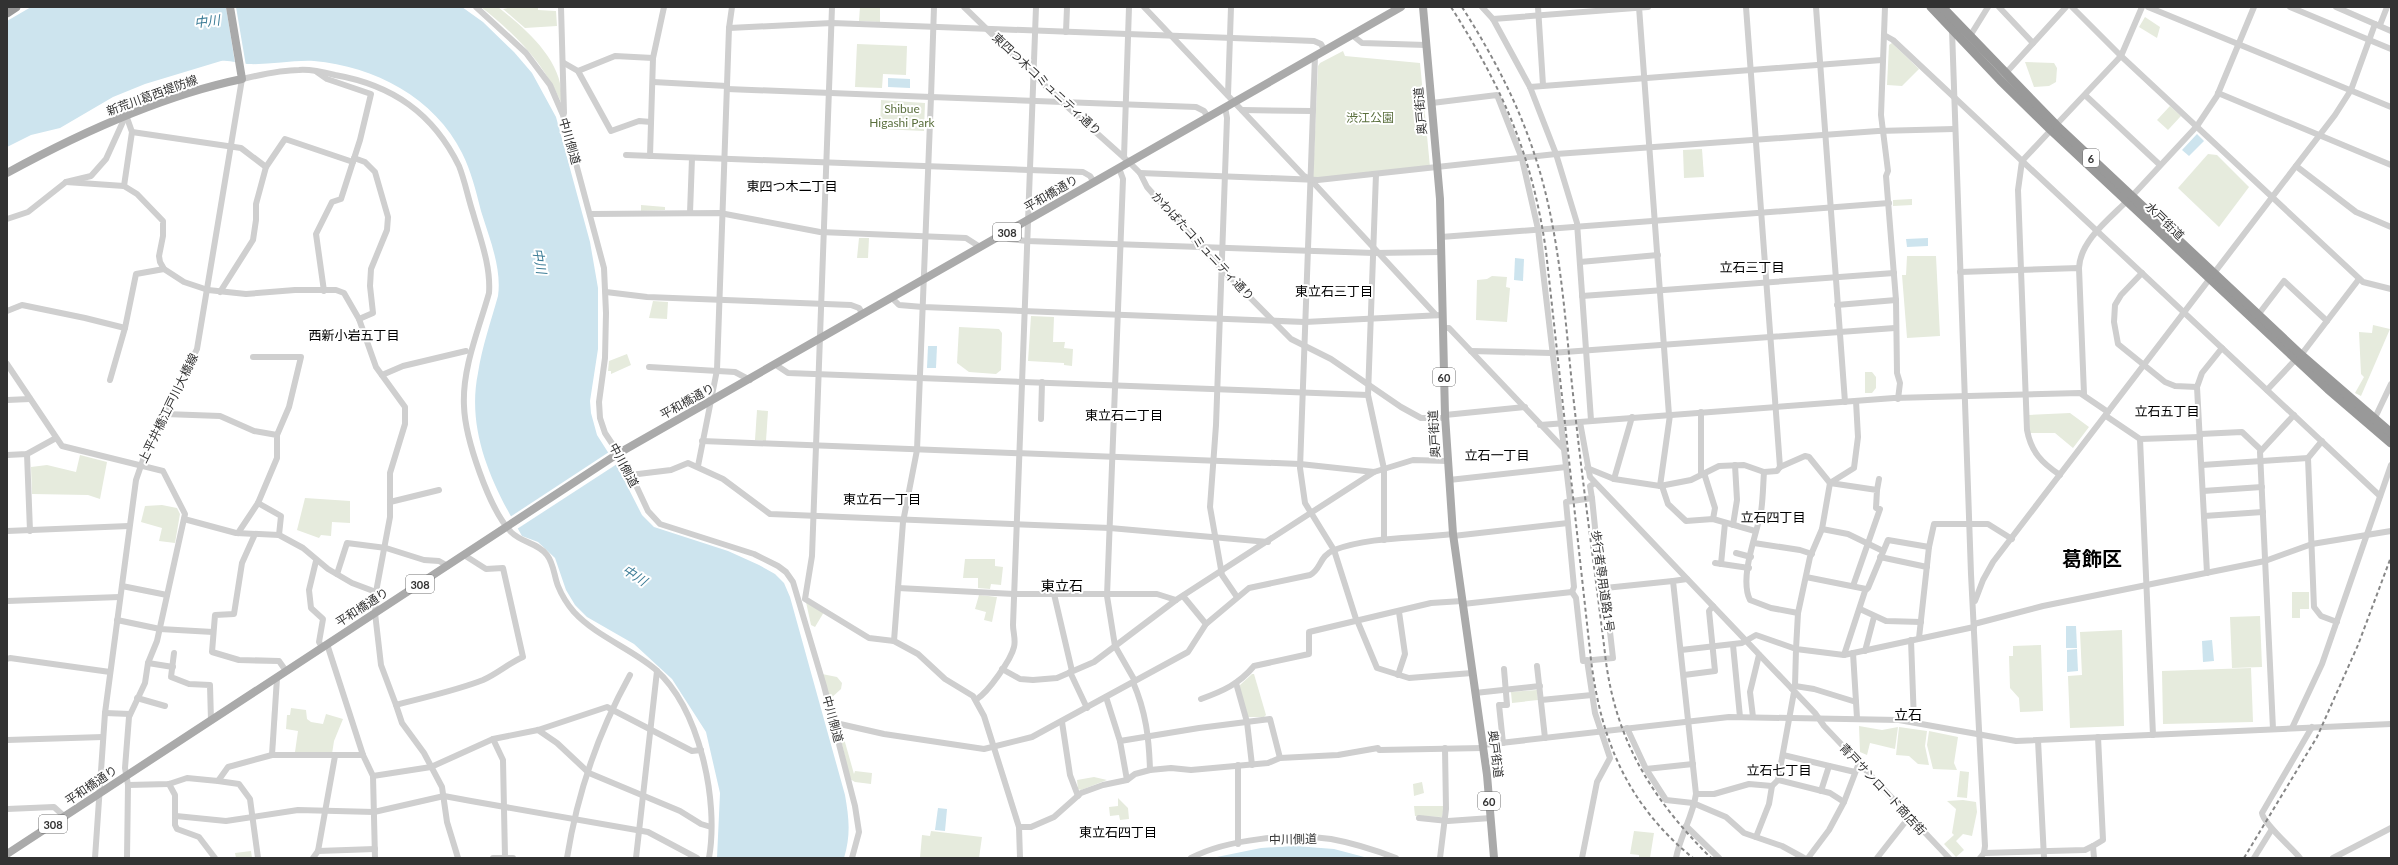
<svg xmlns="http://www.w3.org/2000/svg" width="2398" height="865" font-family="Lato,'Noto Sans JP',sans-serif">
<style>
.green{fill:#e6ebdd}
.water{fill:#cde4ee}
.pier{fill:#fff}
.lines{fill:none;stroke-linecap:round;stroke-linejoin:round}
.minor{stroke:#cfcfcf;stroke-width:6}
.major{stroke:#aaa;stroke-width:8}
.highway{stroke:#999;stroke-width:9}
.rail{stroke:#878787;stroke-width:2;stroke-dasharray:4 3;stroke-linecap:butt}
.labels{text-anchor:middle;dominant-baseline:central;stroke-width:4;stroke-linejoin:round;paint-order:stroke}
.shield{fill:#fff;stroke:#707070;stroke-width:1}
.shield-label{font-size:11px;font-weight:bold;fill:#323232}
.street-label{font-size:12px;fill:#323232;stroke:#fff}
.park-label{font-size:12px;fill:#5a6f3d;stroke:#fff}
.water-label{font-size:13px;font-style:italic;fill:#3d7d97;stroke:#fff}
.neighbourhood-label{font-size:13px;fill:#000;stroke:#fff}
.quarter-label{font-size:14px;fill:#000;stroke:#fff}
.town-label{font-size:20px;font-weight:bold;fill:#000;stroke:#fff}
</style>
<rect width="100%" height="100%" fill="#fff"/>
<g class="green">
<path d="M481 7H498C526 29 566 63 561 102 543 62 515 34 481 7Z"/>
<path d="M512 7H538V10L556 11 557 26 525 28 503 9Z"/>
<path d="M860 7H880V22L859 21Z"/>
<path d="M2145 17 2160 27 2157 38 2139 27Z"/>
<path d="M1892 43 1919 69 1902 86 1887 85 1889 45Z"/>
<path d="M857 44 907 46 906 75 883 74 882 88 855 87Z"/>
<path d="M1343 51 1345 56 1420 63 1430 167 1313 178 1318 66 1320 63Z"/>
<path d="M2025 62 2054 63 2057 68 2056 82 2049 86 2034 87Z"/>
<path d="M881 100 925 103 924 131 880 129Z"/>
<path d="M2170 106 2181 116 2168 130 2157 120Z"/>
<path d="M1702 149 1704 177 1684 178 1683 150Z"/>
<path d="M2208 154 2217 155 2249 187 2219 227 2178 188Z"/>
<path d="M1912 199V205L1893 206V200Z"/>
<path d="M641 205 665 207V210L641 211Z"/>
<path d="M859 238H869L868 258H857Z"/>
<path d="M1907 256H1936L1940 336 1907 338 1902 275H1906Z"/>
<path d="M1492 276 1507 277 1506 287 1510 288 1507 322 1476 320 1477 280 1487 279Z"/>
<path d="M653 301 668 302 667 319 649 318Z"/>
<path d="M1031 316 1054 317 1053 342H1065L1064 348 1073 349 1072 366 1064 365V363L1028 361Z"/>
<path d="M2373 325 2390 329 2361 396 2355 393 2364 377 2361 374 2359 332 2372 333Z"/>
<path d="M959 327 999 329 1002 333 1001 370 996 374 969 372 957 363Z"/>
<path d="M627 354 631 365 611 374V371H608L609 361Z"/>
<path d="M1865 372H1872L1876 377V388L1872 393H1865Z"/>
<path d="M757 410 768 411 766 441 755 440Z"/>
<path d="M2070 413 2089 427 2073 448 2055 433H2030L2029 415Z"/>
<path d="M80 455 107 462 100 499 88 495 32 494 31 467 47 465 76 472Z"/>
<path d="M305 498 350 501V523L332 522 331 536 321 535 319 538 297 530Z"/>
<path d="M162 505 177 508 180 514 175 543 159 541 162 528 141 522 145 506Z"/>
<path d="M965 559H995V566L1003 567 1001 585 991 584 990 589 978 588V578H963Z"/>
<path d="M2292 592H2309V609H2300V618H2292Z"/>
<path d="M979 595 997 597 992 622 984 620 986 612 975 609Z"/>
<path d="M806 602 824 612 815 627 811 625Z"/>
<path d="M2260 616 2262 667 2232 668 2230 617Z"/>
<path d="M2122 630 2124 726 2070 728 2068 676 2082 675 2080 632Z"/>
<path d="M2041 645 2043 711 2020 712 2019 698 2010 688 2009 656H2013V646Z"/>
<path d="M2251 668 2253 722 2163 724 2162 671Z"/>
<path d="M822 674 837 677 842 683 841 689 830 699Z"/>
<path d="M1252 674H1254L1266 715 1264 717H1248L1239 686Z"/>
<path d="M1537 690 1538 700 1512 703 1511 692Z"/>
<path d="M291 708 306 710 307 719 311 722 323 724 326 714 343 719 334 741 332 754 295 752 298 731 286 729 287 715H290Z"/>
<path d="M1859 726 1882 730 1898 727 1895 749 1870 743 1867 755 1860 752Z"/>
<path d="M1899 727 1927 731 1925 746 1929 765 1918 764 1909 756 1896 755Z"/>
<path d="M841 728 854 774 855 771 872 773 871 784 855 782 850 779 839 731Z"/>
<path d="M1929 731 1958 737 1954 763 1957 770 1933 769 1927 745Z"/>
<path d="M1960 771 1969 772 1967 798 1957 797Z"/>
<path d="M1094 777 1107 780 1081 790 1078 789 1077 780Z"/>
<path d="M1422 782 1424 793 1414 796 1413 784Z"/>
<path d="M1118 798 1128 808 1129 819 1120 820 1119 815 1110 816 1109 807 1118 806Z"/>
<path d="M1963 800 1976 802 1977 812 1972 836 1963 834 1956 841 1964 850 1956 857 1944 844 1954 835 1952 833 1956 809 1947 801Z"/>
<path d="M1414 806H1444L1442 817 1415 816Z"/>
<path d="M931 831 982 837 979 858H920L922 835 930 836Z"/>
<path d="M1634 831 1654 833 1650 858H1639V855L1630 854Z"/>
<path d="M251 851 252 858H236L235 853Z"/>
</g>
<g class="water">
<path d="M31 7H462L483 22 514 52 532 73 556 117 590 242 598 288V349L590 401 591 413 597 435 618 468 642 515 654 527 728 551 759 565 775 574 784 583 790 597 845 795C849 818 851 835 844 858H717L720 793 706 732 672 679 634 644 587 617 575 605 566 590 555 558 538 542 522 536C493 486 466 432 478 373 482 347 491 321 498 296 502 268 489 237 481 211 476 191 471 171 462 153 435 98 374 66 314 61 292 60 270 65 248 64 238 64 231 60 221 61L145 84 113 97 60 128 31 135 7 147V21Z"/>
<path d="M888 78 910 79V88L888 87Z"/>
<path d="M2197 134 2204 141 2189 156 2182 150Z"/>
<path d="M1928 238V246L1907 247 1906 239Z"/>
<path d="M1515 258 1524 259 1523 281 1514 280Z"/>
<path d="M928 346H937L936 368H927Z"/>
<path d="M2066 626H2076L2077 648H2066Z"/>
<path d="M2212 640 2214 661 2203 662 2202 641Z"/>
<path d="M2077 649 2078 671 2067 672V650Z"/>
<path d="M938 808 947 809 945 831 935 830Z"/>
<path d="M1295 846 1334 849 1368 858H1212L1261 848Z"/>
</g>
<g class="pier">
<path d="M226 7H236L246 66 235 63Z"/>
<path d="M609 452 617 464 517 529 510 517Z"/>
</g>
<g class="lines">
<g class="minor">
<path d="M476 7 526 53 550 85 563 115 604 268 606 313 605 358 599 402 600 418 605 433 627 466 648 511 660 524 754 554 778 566 786 572 793 582 824 686 855 806 859 832 852 858"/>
<path d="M561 7 564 113"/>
<path d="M832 7 812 556 805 599 869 638 894 641 918 654 945 679 973 696 984 716 1019 827 1020 858"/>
<path d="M964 7 1062 102 1129 162 1140 173 1147 187 1200 247 1291 339 1331 359 1401 407 1421 418H1445"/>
<path d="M1144 7 1304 176 1310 179 1436 315"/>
<path d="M1482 7 1493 19 1530 87 1556 154 1577 223 1591 420"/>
<path d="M1538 7 1543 85"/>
<path d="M1639 7 1669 415"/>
<path d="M1746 7 1780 467"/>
<path d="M1816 7 1845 402"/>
<path d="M1885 7 1881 115 1888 171 1886 176 1896 300 1897 373 1900 383 1898 399"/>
<path d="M1999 7 2033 43"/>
<path d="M2072 7 2121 56 2363 282 2391 289"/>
<path d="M2148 7 2391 107"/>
<path d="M2290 7 2391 49"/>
<path d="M2336 7 2391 31"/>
<path d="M1493 19 1648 7"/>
<path d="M2380 25 2387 7"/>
<path d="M729 28 832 23 1314 41 1321 44 1325 51"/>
<path d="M1952 30 1971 574 1985 846 1984 853 1980 858"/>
<path d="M1066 32 1067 7"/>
<path d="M1352 35 1362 43 1426 45"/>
<path d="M1884 35 1893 40 2380 496"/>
<path d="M1970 36 1988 7"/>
<path d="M1315 56 1300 468 1305 503 1334 550 1356 619"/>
<path d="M564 63 578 71 611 131 639 121 651 122"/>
<path d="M578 71 615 56 653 58"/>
<path d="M317 72 327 79 371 94 360 140 341 199 332 202 316 234 324 291"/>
<path d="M2005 74 2066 7"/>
<path d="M653 82 727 86"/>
<path d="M1530 87 1882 60"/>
<path d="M727 89 931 97 934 7"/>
<path d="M2218 93 2391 165"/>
<path d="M1228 95 1231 7"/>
<path d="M2085 95 2160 165"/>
<path d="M1432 103 1497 95 1522 159 1538 229 1570 500"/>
<path d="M1225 107 1227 118 1216 425 1210 507 1222 575 1237 597"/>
<path d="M1242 110 1312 111"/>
<path d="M2056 125 2121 56 2142 7"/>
<path d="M2051 130 2022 161 2018 190 2027 430C2031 452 2042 463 2060 475"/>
<path d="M132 132 241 148 266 167"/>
<path d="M626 155 1083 172 1090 176 1094 182"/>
<path d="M650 156 653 58 664 7"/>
<path d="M1124 157 1129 7"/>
<path d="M354 158 365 162 375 172 388 217 387 230 371 269 370 286 373 313 359 319"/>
<path d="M2296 166 2356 212 2391 227"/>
<path d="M1119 168 1123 179 1107 596 1115 646 1135 681"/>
<path d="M1140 173 1318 180 1556 154 1878 131 1954 129"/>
<path d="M1376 174 1368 395 1384 469V540"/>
<path d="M66 182 124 186 137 194 163 221V236L159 256 160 262 164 269 184 282 208 290 246 294 295 290H336L344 293 359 319 376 367 405 407V424L390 473V517L376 592 375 613 381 665 396 705C425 697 455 691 483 680 497 674 509 663 523 657L503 568 486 569 464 555"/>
<path d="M124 186 132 132 126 115"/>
<path d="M2132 196 2197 126 2217 96 2254 7"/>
<path d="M690 213 692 158"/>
<path d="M591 214 720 213 820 232 966 238 980 247"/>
<path d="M7 219 28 212 66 182 91 176 106 159 126 115"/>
<path d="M1004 233 1009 239 1027 241 1374 253 1441 252"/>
<path d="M1441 237 1889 203"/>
<path d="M1580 262 1658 255"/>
<path d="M2079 268C2080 241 2109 219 2127 201"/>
<path d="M1960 272 2079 268 2084 394"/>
<path d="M2142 273 2121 295 2115 305 2114 322 2118 344 2165 382 2175 386 2197 387 2202 373 2222 348"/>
<path d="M220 292 253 240 256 220V204L266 167 285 139 353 162"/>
<path d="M606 292 647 297 851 305 859 308 863 314"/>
<path d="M1582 296 1894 273"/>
<path d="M892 298 899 305 923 307 1305 322 1442 315"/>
<path d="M1837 305 1896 300"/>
<path d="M7 311 22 305 85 318 125 328"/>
<path d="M2258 315 2284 281 2327 321"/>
<path d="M1442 328H1449L1564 449"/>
<path d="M1471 351 1551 353 1895 328"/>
<path d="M2301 355 2359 279"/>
<path d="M253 357H301L289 407 277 435"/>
<path d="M7 364 62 446 163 471 185 514 157 641 148 663 145 683 129 717 125 768 128 785 127 858"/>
<path d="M776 365 788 373 1368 395"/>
<path d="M649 367 735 372 750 380"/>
<path d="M382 375 403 366 466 351"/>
<path d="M110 380 125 328 136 274 164 269"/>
<path d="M2197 387 2207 573"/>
<path d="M2267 390 2296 359"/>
<path d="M7 400 30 399"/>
<path d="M165 414 220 416 254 431 277 435V458L258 503 281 516 279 535"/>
<path d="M1445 415 1525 407"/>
<path d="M2106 416 2140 439 2153 735"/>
<path d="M1041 419 1042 382"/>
<path d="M1580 422 1590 477 1815 713 1824 726 1949 858"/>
<path d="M2373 422 2391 384"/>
<path d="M1540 425 1894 398 2080 393 2108 412"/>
<path d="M2200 434 2242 432 2261 450"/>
<path d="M2140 439 2200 437"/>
<path d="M702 441 1300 464 1374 472 1413 460 1448 461"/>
<path d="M2322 441 2308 458 2314 607 2321 616 2337 622"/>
<path d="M27 454 30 531"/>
<path d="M7 455 27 454 56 438"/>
<path d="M2202 465 2308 458"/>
<path d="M698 466 717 370 729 28 732 7"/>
<path d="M1587 468 1614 479 1660 486 1691 480 1719 466 1744 465 1764 472 1777 471 1780 467 1805 456 1809 457 1830 483 1854 468 1858 437 1856 401"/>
<path d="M1764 472C1763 486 1763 499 1761 512 1756 536 1739 578 1750 600L1771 608 1798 613"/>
<path d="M1704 473 1715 508 1713 519"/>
<path d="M630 475 671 470 688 463 723 479 770 514 1110 528 1268 542"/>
<path d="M1701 475V412"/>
<path d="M1614 479 1632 417"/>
<path d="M1449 480 1566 467"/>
<path d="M1660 486 1670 415"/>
<path d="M1662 486 1668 504 1686 521 1713 519 1755 531"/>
<path d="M1877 490 1879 479"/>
<path d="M2203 491 2262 487"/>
<path d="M390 502 439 490"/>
<path d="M2204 516 2263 512"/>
<path d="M184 519 236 533 279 535 303 548 328 569 352 583 376 592"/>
<path d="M1733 525 1737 500 1735 465"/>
<path d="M1822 529 1848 534 1883 551"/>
<path d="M7 531 129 526"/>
<path d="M238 533 258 503"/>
<path d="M255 534 242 563 234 614 215 615 212 652 239 660 279 661 286 671"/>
<path d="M1453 536 1568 523"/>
<path d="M1754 543 1800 550 1812 554"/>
<path d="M1736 553 1751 557"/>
<path d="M1880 557 1927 567"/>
<path d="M316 561 309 590 311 608 323 619 319 642 322 647"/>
<path d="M1715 563 1749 568"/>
<path d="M1721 564 1725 523"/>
<path d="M337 574 347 543 386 548 424 560 439 561 448 566"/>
<path d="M1806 577 1866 589"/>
<path d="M122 586 167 595"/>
<path d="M1853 586 1880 509 1876 508 1877 490 1830 483 1822 529 1810 557 1798 613 1796 649 1844 655 1974 627"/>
<path d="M898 588 1014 594H1157L1176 600"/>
<path d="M1605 588 1673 581"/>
<path d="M1572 592 1576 598 1583 661 1613 658 1605 588 1601 586 1592 498 1590 486 1595 483"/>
<path d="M1572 592 1574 587 1566 502 1592 498"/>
<path d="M1054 594 1072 671"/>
<path d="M1183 596 1206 624"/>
<path d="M7 601 120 597"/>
<path d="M1975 601 1983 580 1993 562 2335 115 2351 90 2375 24"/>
<path d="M1463 604 1572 592"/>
<path d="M1860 609 1886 621 1921 622"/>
<path d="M117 620 160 629 213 632"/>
<path d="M1357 620 1377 668 1409 678 1472 673"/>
<path d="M1974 624 2043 606 2265 561 2312 544 2391 531"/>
<path d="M1919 638 1929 547 1934 524H1988L2012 539"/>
<path d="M1911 640 1914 722"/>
<path d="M894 641 903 522 917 450 931 97 1196 107 1204 111 1208 117"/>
<path d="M327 644 363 755 373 776 375 858"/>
<path d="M1733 645 1740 717"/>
<path d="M1681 650 1742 643 1756 635 1759 636 1796 649 1795 686 1792 689"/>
<path d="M1865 651 1874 617"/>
<path d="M174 653 171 677 189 684 210 685 211 721"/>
<path d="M1853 653 1857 718"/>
<path d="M1844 655 1865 591 1868 588 1888 540 1929 547"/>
<path d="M7 659 10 658 110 672"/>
<path d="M148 663 173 667"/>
<path d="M1537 666 1545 738"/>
<path d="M1002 669 1020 679 1033 680 1057 678 1094 662 1176 600 1374 472"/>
<path d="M1070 672 1087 708"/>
<path d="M1398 675 1405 654 1399 612"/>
<path d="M1684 675 1715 671 1709 611 1713 606"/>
<path d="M1133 682C1146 712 1149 738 1150 770"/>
<path d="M1236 683 1247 722 1252 765"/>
<path d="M1795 686 1814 689 1856 702"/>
<path d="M1475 693 1540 686"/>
<path d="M1106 697 1120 741 1127 780"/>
<path d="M137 698 165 706"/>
<path d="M977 699C988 692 1011 660 1014 647 1016 640 1013 632 1013 625L1036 7"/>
<path d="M1201 699C1223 691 1239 684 1254 666L1309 654V632L1431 603 1462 601"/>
<path d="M1541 700 1592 695"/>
<path d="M396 705 402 723 424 753 442 787 447 822 458 858"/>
<path d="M105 713 130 714"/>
<path d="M1753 717 1750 692 1759 655"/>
<path d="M1062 722 1070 775 1078 796"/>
<path d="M835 725 840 724 884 734 984 749 1032 737 1188 652 1206 624 1249 588 1310 575C1321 570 1319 556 1334 550 1372 536 1414 539 1453 534"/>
<path d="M1627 728 1646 769 1666 800 1693 803 1726 817 1744 833 1782 846 1804 858"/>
<path d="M2292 728 2322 664 2391 465"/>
<path d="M2273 729 2260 452 2294 415"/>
<path d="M538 730 557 743 589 773 680 811 701 824 711 827"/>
<path d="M493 739 503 760 505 857"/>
<path d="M7 740 103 737"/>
<path d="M2038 740 2044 858"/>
<path d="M1120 741 1199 728 1270 719 1280 758"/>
<path d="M1503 743 1499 705H1507L1504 669"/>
<path d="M1483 745 1729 717 1899 720 2016 741 2391 724"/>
<path d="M272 755 277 678"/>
<path d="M1783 755 1855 772"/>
<path d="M1238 765V844"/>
<path d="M1646 769 1693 764"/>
<path d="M373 776 431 767 493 739 538 730 607 707 692 751 701 750"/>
<path d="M1778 780 1794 692"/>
<path d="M218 781 239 784 250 799 258 858"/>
<path d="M169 784 175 795V825L177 829 199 837 215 858"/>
<path d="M128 785 169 784 187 778 218 781 228 767 272 755H363"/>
<path d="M1821 791 1829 766"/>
<path d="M1696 794H1714L1749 784 1772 786 1778 780 1830 793 1844 802"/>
<path d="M7 809 54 807 65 817"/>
<path d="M176 816 226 821 298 810 374 812 444 796 471 801 648 832 697 858"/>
<path d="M1419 818 1448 821 1491 818"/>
<path d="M1686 826 1719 858"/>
<path d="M1019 827H1031L1054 817 1081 793 1103 785 1127 780 1135 774 1150 770 1171 768 1191 770 1268 763 1280 758 1338 755 1378 748 1379 750 1483 748"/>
<path d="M1756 837 1769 804 1772 786"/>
<path d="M318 851 375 849"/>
<path d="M1984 853 2085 850 2093 846"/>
<path d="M95 858 105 713 136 480 145 454 197 349 242 79C260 75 280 70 299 70 311 69 323 72 335 75 392 85 433 113 459 166 465 181 468 198 473 213 480 238 491 266 489 293 479 329 462 368 464 406 465 438 489 509 511 532 522 543 538 543 547 555 554 564 554 576 558 586 562 596 567 604 574 612 596 636 630 648 655 669 700 709 719 801 709 858"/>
<path d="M313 858 318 851 335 756"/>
<path d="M493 858H513"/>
<path d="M567 858C577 795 599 731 630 675"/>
<path d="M636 858 657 671"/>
<path d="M1191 858C1227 839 1291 833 1331 839 1353 843 1375 850 1396 858"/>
<path d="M1440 858 1446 809 1445 748"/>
<path d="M1582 858 1597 782 1610 758 1595 713 1587 660"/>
<path d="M1676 858C1680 836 1693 816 1696 794L1673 581 1687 579"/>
<path d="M1808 858 1829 830 1844 802 1859 763"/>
<path d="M1877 858 1910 816"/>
<path d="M2094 858 2093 846 2103 840 2098 737"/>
<path d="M2254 858 2272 829"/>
<path d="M2300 858C2292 848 2263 823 2262 813L2312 727"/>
<path d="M2333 858 2391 828"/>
</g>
<g class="major">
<path d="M1423 7 1440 199 1445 415 1453 534 1487 775 1494 858"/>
<path d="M7 173C80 133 160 96 242 79L230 7"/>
<path d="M7 854 619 453 1401 7"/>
</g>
<g class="highway">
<path d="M1931 7 2000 80 2051 130 2328 389 2391 443"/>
<path d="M1942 7 2056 125 2301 355 2391 433"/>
<path d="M7 13 16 7"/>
</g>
<g class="rail">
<path d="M1451 7C1503 89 1532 154 1546 251L1591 660C1601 741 1628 805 1693 858"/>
<path d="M1462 7C1492 54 1518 103 1535 156 1562 238 1565 327 1575 412 1584 495 1596 578 1606 662 1617 743 1653 800 1711 858"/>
<path d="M2244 858 2317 737 2358 645 2391 557"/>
</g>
</g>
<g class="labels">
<g class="shield">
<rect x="2083" y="149" width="16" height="18" rx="3"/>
<rect x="993" y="223" width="28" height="18" rx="3"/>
<rect x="1433" y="368" width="22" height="18" rx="3"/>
<rect x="406" y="575" width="28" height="18" rx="3"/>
<rect x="1478" y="792" width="22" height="18" rx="3"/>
<rect x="39" y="815" width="28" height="18" rx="3"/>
</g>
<g class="shield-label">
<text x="2091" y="158">6</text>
<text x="1007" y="232">308</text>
<text x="1444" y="377">60</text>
<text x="420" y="584">308</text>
<text x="1489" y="801">60</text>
<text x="53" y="824">308</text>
</g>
<g class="street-label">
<text transform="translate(1047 84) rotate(43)">東四つ木コミュニティ通り</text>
<text transform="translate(152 95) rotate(-20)">新荒川葛西堤防線</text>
<text transform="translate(1420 111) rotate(-95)">奥戸街道</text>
<text transform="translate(570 141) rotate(74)">中川側道</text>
<text transform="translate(1051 193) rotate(-30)">平和橋通り</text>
<text transform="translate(2165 221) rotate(44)">水戸街道</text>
<text transform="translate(1203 246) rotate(47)">かわばたコミュニティ通り</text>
<text transform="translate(687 401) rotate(-29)">平和橋通り</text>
<text transform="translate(168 408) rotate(-64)">上平井橋江戸川大橋線</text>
<text transform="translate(1434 434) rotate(-93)">奥戸街道</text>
<text transform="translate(624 465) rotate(62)">中川側道</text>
<text transform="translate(1603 581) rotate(82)">歩行者専用道路1号</text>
<text transform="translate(362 607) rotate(-33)">平和橋通り</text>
<text transform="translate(833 719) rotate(75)">中川側道</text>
<text transform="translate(1496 754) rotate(83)">奥戸街道</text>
<text transform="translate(91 785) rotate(-34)">平和橋通り</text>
<text transform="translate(1883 789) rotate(47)">青戸サンロード商店街</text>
<text transform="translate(1293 839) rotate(-1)">中川側道</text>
</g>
<g class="park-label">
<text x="902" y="108">Shibue<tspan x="902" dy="14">Higashi Park</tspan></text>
<text x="1370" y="117">渋江公園</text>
</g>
<g class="water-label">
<text transform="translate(207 21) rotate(-7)">中川</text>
<text transform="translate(540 261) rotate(80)">中川</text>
<text transform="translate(635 575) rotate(33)">中川</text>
</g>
<g class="neighbourhood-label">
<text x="792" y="186">東四つ木二丁目</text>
<text x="1752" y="267">立石三丁目</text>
<text x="1334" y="291">東立石三丁目</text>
<text x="354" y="335">西新小岩五丁目</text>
<text x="2167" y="411">立石五丁目</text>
<text x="1124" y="415">東立石二丁目</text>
<text x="1497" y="455">立石一丁目</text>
<text x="882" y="499">東立石一丁目</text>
<text x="1773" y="517">立石四丁目</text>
<text x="1779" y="770">立石七丁目</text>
<text x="1118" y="832">東立石四丁目</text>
</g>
<g class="quarter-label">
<text x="1062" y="585">東立石</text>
<text x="1908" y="714">立石</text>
</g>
<g class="town-label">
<text x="2092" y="558">葛飾区</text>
</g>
</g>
<rect width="2398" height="865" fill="none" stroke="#323232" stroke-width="16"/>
</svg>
